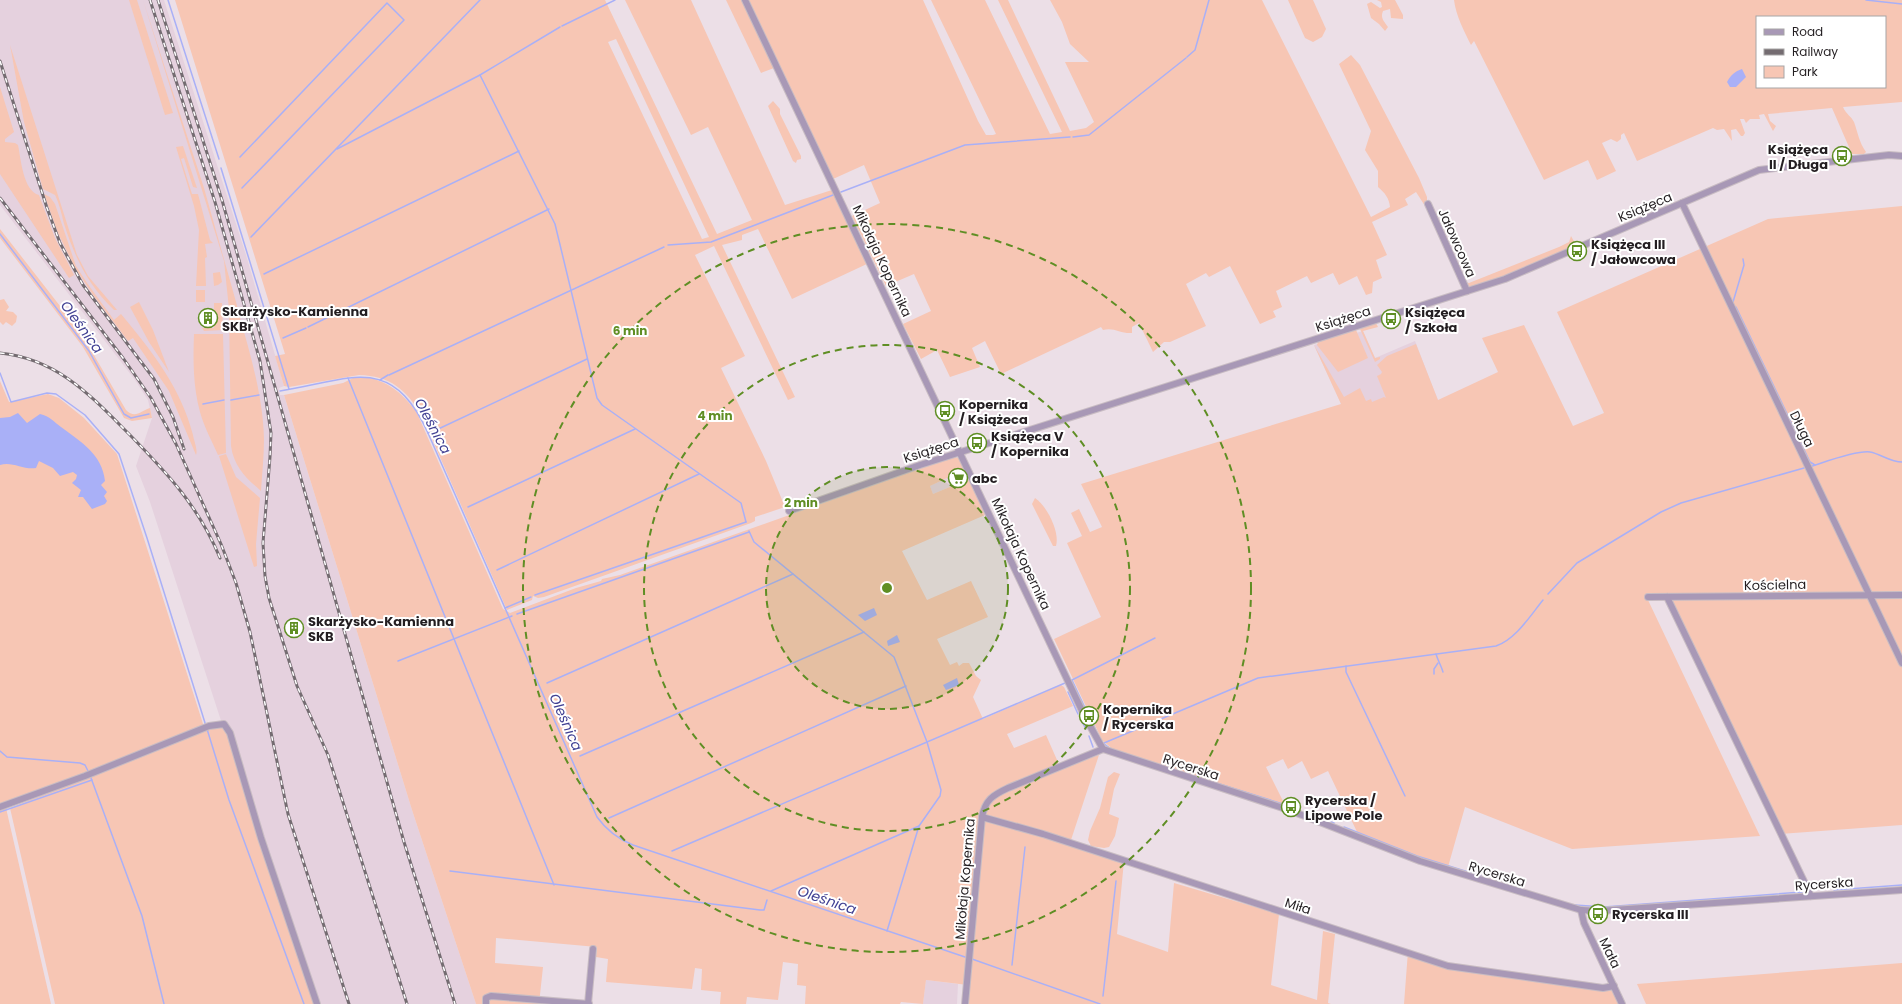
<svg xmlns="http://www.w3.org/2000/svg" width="1902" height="1004" font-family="Poppins,sans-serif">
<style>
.built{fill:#e5d1de}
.green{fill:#f7c6b4;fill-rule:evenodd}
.water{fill:#a9b0f7}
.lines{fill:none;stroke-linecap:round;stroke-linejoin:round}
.stream{stroke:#a9b0f7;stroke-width:1.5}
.minor-casing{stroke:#c8bcc3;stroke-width:8}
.minor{stroke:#a898b6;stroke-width:6}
.rail-casing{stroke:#746c71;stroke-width:3}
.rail{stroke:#fff;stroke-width:1.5;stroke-dasharray:4.5;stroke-linecap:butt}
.ring{fill:none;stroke:#5f8e24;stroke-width:2;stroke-dasharray:7 5}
.labels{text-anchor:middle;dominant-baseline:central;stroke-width:4;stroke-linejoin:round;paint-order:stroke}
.poi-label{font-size:13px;font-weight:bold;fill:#231e21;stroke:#fff;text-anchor:start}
.street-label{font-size:13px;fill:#231e21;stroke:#fff}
.water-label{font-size:14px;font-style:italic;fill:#414093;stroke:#fff}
.centre{fill:#5f8e24;stroke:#fff;stroke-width:2}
.ring-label{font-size:12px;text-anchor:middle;font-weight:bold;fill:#5f8e24;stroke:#fff;stroke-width:4;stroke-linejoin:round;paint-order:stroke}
</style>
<rect width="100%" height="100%" fill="#ecdfe7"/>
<g class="built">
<path d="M0 0H164L246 255 284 386 279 388 280 395H284L412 810 476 1004H313L150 502 136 466 152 418 148 400 135 380 0 205Z"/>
<path d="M1363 331 1375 358 1415 341 1438 401 1358 440 1314 345Z"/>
<path d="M964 470 969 479 933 494 930 486Z"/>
<path d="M926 980 958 984 957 1004H923Z"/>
</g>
<g class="green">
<path d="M129 0H137L173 113 165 115Z"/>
<path d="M143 0 204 188 238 309H229L224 261Z"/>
<path d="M175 0H605L717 234 752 220 708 127 691 135 625 0H691L785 205 832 190 869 263 792 299 758 229 742 235V240L722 245 795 397 788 400 714 246 695 255 745 356 721 368 766 461 785 507 755 517V521L751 523 544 597 538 598 533 596 532 600 507 610 422 416C406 389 390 376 359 375L289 387 284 386 275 356 285 354ZM616 39 709 237 702 239 608 42Z"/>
<path d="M726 0H742L774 68 761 73Z"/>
<path d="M749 0H923L978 121 986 135H993L996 134 931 0H985L1050 134 1062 132 998 0H1008L1070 131 1086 128 1094 122 1065 62H1089L1070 44 1062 22 1050 0H1262L1371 217 1390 207C1389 198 1385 193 1378 187V171L1365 150 1371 131 1339 64 1351 55 1360 65 1419 178 1427 197V209L1416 192 1405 199 1408 205 1372 222 1387 255 1376 260 1382 278 1373 282 1372 293 1366 295 1357 276 1339 285 1333 273 1311 283 1307 276 1276 291 1282 307 1273 311 1276 317 1260 324 1230 266 1209 277 1206 273 1186 284 1206 326 1170 342H1164L1153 352 1139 323 1132 327V333C1121 334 1114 327 1103 330L1101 327 1001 374 985 341 972 348 980 367 950 377 937 350 921 359 903 324 931 311 914 274 886 286 852 216 880 203 864 165 833 179Z"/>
<path d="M1288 0H1313L1326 29 1322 37 1313 42 1305 38Z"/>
<path d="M1377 0H1395L1403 15V19L1391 18 1390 9 1383 11C1380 18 1384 21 1388 27L1385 31 1379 24 1371 18 1367 4 1371 2 1380 8 1382 7 1381 2Z"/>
<path d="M1454 0H1902V102L1843 107C1846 114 1851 116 1854 122 1858 133 1859 142 1866 152L1864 154H1852L1832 108 1768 114 1770 121 1776 126 1773 131 1764 114 1759 115 1760 119H1750L1746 123 1744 119H1740L1745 133 1743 136H1741L1736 129 1731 130 1732 141 1724 129 1717 130 1713 128 1637 161 1624 133 1621 135V139L1617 142 1611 139 1602 143 1616 171 1597 180 1588 160 1544 180 1474 41 1471 45C1464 31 1456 16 1454 0ZM1757 17H1885V87H1757Z"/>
<path d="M10 45 77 255 88 276 117 310H114C89 286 76 260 65 227 62 217 60 205 55 195L43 189 24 122Z"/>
<path d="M0 87 14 132 5 139V142L15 143 18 145C21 159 23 191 39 195L55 238 74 275 69 278 0 174Z"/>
<path d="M773 101 780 109V114L801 156V159L797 160 796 163 793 161 768 106Z"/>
<path d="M183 146 197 188 193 187 184 158 181 159 192 194H198L210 240 213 243 205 244 207 257 205 258 206 286H196L199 230 194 206 176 147Z"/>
<path d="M44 194 50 197 55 204 76 266 87 283 114 320 121 314C152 351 181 388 193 435 194 441 198 450 196 455L169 391 133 338 128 341 93 295 75 268 58 233Z"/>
<path d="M1902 206V825L1780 834 1665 599 1648 600 1760 836 1572 849 1465 807 1448 867 1358 834 1328 771 1311 779 1302 761 1288 769 1283 759 1266 767 1286 807 1116 752 1102 740 1054 639 1101 617 1067 543 1082 536 1071 513 1079 509 1090 532 1102 527 1081 484 1341 404 1314 345 1344 397 1360 388 1366 401 1371 399 1372 402 1384 397 1386 398 1377 376 1381 374 1382 372 1377 365 1387 356 1416 344 1438 400 1498 372 1482 338 1524 325 1573 426 1604 413 1557 312 1768 219Z"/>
<path d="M0 229 81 333 126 410C135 419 141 411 150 408L152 418 132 421 124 418 83 347 0 238Z"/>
<path d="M1571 236 1576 245 1517 272 1467 288 1465 282 1469 283 1559 247 1569 242Z"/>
<path d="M220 272 222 282 218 285 214 286 213 273Z"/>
<rect x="196" y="290" width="9" height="12"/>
<path d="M4 299 9 307 6 311 13 312 17 316 16 322 12 326 6 322 3 325 0 322V300Z"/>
<path d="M139 302 153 330 169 372 149 342 130 307Z"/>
<path d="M214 303H222L223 330 204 331 202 328H214Z"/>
<path d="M238 311C250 353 263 396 264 439 264 457 262 474 261 491 246 478 234 467 231 446L229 312Z"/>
<path d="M1376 323 1378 327 1363 331 1375 358 1380 357V359L1375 362 1360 329Z"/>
<path d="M1356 330 1368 358 1338 372 1317 345 1318 342Z"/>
<path d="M194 334H223L226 453 218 455C212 441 204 427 200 412 193 386 193 360 194 334Z"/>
<path d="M362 377C386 379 403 393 417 413L503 609 510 613 576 588 601 581 602 579 620 575 953 457 959 458 964 470 930 486 933 494 969 479 985 515 902 551 927 600 971 581 988 617 937 639 950 665 957 662 959 666 963 663H969L976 676 981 680 973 697 983 719 1061 685 1064 687 1073 706 1007 734 1014 748 1046 735 1061 769 1099 755 1070 843 1124 861 1117 934 1168 952 1174 883 1279 914 1271 985 1317 1000 1323 931 1335 934 1328 1003 1331 1004H967L968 985 926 980 923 1004 901 1002 900 1004H805L806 986 797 985 798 964 783 962 778 1000 747 997 746 1004H720L721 992 701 990 702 969 695 968 692 989 606 982 608 959 596 957 597 947 496 938 495 963 543 967 539 1004H476L412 810 284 395 343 383 353 378Z"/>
<path d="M0 381 9 402 48 394 59 398 84 418 117 454 204 727 92 771 0 805Z"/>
<path d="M226 454 236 477 260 498 256 544 257 566 254 567 219 456Z"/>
<path d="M1035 498C1047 506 1060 532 1056 546H1053L1032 504Z"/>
<path d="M215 727H224L229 738 315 1004H55L10 808Z"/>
<path d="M1114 772 1120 774 1114 789 1109 814 1119 818 1115 836 1109 847 1104 848 1091 846 1088 840 1090 831 1100 808 1108 777Z"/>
<path d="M6 808 51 1004H0V809Z"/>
<path d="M1408 951 1437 961 1614 986 1622 1004H1404Z"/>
<path d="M1902 963V1004H1646L1637 984Z"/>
</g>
<g class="water">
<path d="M1742 69 1746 77 1736 87H1730L1727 82C1730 76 1735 71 1742 69Z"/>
<path d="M18 413 27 423 40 414C50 416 54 422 61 427 81 442 102 454 105 481L101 485 107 492 104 496 107 501 105 504 92 509 83 497H78L81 490 72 483 76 479 77 475 73 472 60 476 53 468 39 461 36 468C23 470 12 461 0 465V418L10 417Z"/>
<path d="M874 608 877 615 865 621 858 615Z"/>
<path d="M897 635 900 642 888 646 887 641Z"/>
<path d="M957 678 959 685 946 690 943 685Z"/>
</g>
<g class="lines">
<g class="stream">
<path d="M168 0 219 159"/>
<path d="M1866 0 1902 4"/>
<path d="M562 26 615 0"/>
<path d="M1187 57 1195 50 1209 0"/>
<path d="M480 75 555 224 597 398 602 405 741 503 746 522"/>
<path d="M1073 137 1089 135 1186 58"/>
<path d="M337 149 480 75 560 27"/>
<path d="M240 157 387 3 404 20 242 188"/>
<path d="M221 168 289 389"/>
<path d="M841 192 965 145 1070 137"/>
<path d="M0 234 89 351 124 414 131 418 149 414"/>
<path d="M251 237 480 0"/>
<path d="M668 245 711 242 833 195"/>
<path d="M264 274 519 151"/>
<path d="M1733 302 1744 265 1743 259"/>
<path d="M1736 307 1810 462 1815 465"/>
<path d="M308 327 549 209"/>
<path d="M283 338 306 328"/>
<path d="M0 373 11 402 47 393 56 394 85 415 119 454 147 538 206 726"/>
<path d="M389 375 664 247"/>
<path d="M348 378 554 885"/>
<path d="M380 380 388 375"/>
<path d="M280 391C350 380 391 352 428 433L597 817C607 831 618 839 633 845L965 957"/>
<path d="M231 400 259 395"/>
<path d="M203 404 224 400"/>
<path d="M434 431 587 359"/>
<path d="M428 433 433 432"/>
<path d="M1812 466C1825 462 1857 450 1870 452 1881 454 1890 462 1902 462"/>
<path d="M468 507 635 429"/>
<path d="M749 531 754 542 894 657 927 742 941 790 940 796 919 826 887 931"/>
<path d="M497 570 699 474"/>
<path d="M1548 594 1577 563 1661 512 1681 503 1804 468"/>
<path d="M535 595 746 522"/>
<path d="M505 608 531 597"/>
<path d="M517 614 749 532"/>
<path d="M1436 654C1438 661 1441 665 1443 672"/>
<path d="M398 661 512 616"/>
<path d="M1346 666V672L1405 796"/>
<path d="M1434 674V669L1438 663"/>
<path d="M547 683 793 574"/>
<path d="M1068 692 1078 714"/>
<path d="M1086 710 1072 680 1155 638"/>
<path d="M1092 721 1096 731"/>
<path d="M1082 722 1086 729"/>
<path d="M207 729 229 800 304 1004"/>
<path d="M1089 736 1093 747"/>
<path d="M1103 743 1111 749"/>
<path d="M1104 743 1258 678 1496 646C1516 639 1530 616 1543 600"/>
<path d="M0 751 7 757 80 763 85 765 88 771"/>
<path d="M580 756 864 632"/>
<path d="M1191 775 1286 805"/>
<path d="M91 778 142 916 164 1004"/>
<path d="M1295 808 1300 810"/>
<path d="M0 812 92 780"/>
<path d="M1304 812 1320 818"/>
<path d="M609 818 906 686"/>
<path d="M1325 820 1334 823"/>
<path d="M1344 827 1417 856 1481 876"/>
<path d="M672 851 1065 683"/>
<path d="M450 871 760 910H764L767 900"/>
<path d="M1834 890 1902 885"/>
<path d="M771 891 919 826"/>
<path d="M1575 905 1604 907 1802 892"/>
<path d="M972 959 1100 1004"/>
<path d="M1012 965 1025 847"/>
<path d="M1103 996 1116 881"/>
</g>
<defs>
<g id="minor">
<path d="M745 0 1085 717 1103 749 1289 810 1420 861 1581 910 1598 911 1902 890"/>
<path d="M1682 203 1902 663"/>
<path d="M1428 204 1467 291"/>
<path d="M789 511 920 465 1505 279 1759 170 1889 155 1902 156"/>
<path d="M1648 597 1902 595"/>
<path d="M1667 597 1811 896"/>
<path d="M0 807 85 776 209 726 224 724 230 733 261 838 317 1004"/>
<path d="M982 817 1043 834 1448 966 1603 988 1614 986"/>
<path d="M1581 910 1584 923 1622 1004"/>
<path d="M486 1004V998L491 996 589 1004"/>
<path d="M588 1004 593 949"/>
<path d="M965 1004 982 817C985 800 993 795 1008 788L1103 749"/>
</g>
</defs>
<use href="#minor" class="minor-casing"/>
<use href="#minor" class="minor"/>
<defs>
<g id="rail">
<path d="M150 0 215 202 260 361 271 433 270 457 263 543 265 576 269 598 297 686 328 755 407 1004"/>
<path d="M158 0 222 200 404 842 455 1004"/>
<path d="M0 61 47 208 60 243 83 285 154 379 173 417 184 449"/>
<path d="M0 198 123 358 151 398 176 444 221 544 236 583 250 632 288 814 349 1004"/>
<path d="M0 353C58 359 91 396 130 435 168 474 199 507 220 558"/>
</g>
</defs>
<use href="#rail" class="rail-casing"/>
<use href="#rail" class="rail"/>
</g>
<circle cx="887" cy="588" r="121" fill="#5f8e24" fill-opacity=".12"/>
<g class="ring">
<circle cx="887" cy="588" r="121"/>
<circle cx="887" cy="588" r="243"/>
<circle cx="887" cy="588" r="364"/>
</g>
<defs>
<symbol id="bus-ring" viewBox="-11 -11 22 22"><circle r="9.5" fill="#fff" stroke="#5f8e24" stroke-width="1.5"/><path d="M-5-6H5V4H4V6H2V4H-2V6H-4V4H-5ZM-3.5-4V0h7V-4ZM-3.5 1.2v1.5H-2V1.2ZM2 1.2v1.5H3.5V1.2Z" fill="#5f8e24"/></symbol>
<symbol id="building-ring" viewBox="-11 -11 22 22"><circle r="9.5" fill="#fff" stroke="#5f8e24" stroke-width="1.5"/><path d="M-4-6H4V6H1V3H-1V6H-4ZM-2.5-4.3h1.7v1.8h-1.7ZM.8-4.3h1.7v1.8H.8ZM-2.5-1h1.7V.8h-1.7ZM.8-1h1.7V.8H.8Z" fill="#5f8e24"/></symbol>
<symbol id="supermarket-ring" viewBox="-11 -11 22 22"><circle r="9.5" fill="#fff" stroke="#5f8e24" stroke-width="1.5"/><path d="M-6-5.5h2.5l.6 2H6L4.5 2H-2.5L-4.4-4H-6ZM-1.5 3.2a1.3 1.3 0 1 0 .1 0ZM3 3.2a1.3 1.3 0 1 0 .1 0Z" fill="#5f8e24"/></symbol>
</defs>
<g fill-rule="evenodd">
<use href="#bus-ring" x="1831" y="145" width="22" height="22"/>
<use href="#bus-ring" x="1566" y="240" width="22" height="22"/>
<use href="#building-ring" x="197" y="307" width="22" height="22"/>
<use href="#bus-ring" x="1380" y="308" width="22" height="22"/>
<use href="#bus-ring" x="934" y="400" width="22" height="22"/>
<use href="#bus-ring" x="966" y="432" width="22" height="22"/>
<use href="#supermarket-ring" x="947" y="467" width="22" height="22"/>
<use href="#building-ring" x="283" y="617" width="22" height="22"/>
<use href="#bus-ring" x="1078" y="705" width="22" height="22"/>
<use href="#bus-ring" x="1280" y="796" width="22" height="22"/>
<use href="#bus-ring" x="1587" y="903" width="22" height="22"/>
</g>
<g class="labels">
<g class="poi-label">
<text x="1828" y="149" text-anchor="end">Książęca<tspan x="1828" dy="15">II / Długa</tspan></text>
<text x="1591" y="244">Książęca III<tspan x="1591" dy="15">/ Jałowcowa</tspan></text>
<text x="222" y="311">Skarżysko-Kamienna<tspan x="222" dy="15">SKBr</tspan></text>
<text x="1405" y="312">Książęca<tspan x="1405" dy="15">/ Szkoła</tspan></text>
<text x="959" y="404">Kopernika<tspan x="959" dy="15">/ Książeca</tspan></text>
<text x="991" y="436">Książęca V<tspan x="991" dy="15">/ Kopernika</tspan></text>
<text x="972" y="478">abc</text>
<text x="308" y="621">Skarżysko-Kamienna<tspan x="308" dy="15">SKB</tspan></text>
<text x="1103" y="709">Kopernika<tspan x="1103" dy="15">/ Rycerska</tspan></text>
<text x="1305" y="800">Rycerska /<tspan x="1305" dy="15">Lipowe Pole</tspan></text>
<text x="1612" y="914">Rycerska III</text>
</g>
<g class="street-label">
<text transform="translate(1645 207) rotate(-23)">Książęca</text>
<text transform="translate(1457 243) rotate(66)">Jałowcowa</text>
<text transform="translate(882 261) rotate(65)">Mikołaja Kopernika</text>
<text transform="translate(1343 319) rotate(-18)">Książęca</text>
<text transform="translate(1802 429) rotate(64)">Długa</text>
<text transform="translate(931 450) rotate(-18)">Książęca</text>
<text transform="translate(1021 554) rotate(65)">Mikołaja Kopernika</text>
<text transform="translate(1775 585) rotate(-1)">Kościelna</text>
<text transform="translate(1191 767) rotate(18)">Rycerska</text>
<text transform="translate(1497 874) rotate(17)">Rycerska</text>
<text transform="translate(965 879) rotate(-85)">Mikołaja Kopernika</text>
<text transform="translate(1824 884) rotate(-4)">Rycerska</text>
<text transform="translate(1298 906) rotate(18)">Miła</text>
<text transform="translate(1610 953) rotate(64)">Mała</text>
</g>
<g class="water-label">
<text transform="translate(82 327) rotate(54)">Oleśnica</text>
<text transform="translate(433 426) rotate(62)">Oleśnica</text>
<text transform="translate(566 722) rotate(66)">Oleśnica</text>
<text transform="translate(827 900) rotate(19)">Oleśnica</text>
</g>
</g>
<circle cx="887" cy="588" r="6" class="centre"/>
<g class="ring-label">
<text x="630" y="335">6 min</text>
<text x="715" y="420">4 min</text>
<text x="801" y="507">2 min</text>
</g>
<rect x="1756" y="16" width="130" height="72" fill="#ffffff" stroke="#a7a5a6"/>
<rect x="1764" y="29" width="20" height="6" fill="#a898b6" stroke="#a7a5a6"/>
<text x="1792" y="36" font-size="12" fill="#231e21">Road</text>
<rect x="1764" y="49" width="20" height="6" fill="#746c71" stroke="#a7a5a6"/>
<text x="1792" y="56" font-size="12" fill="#231e21">Railway</text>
<rect x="1764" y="66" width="20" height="12" fill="#f7c6b4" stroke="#a7a5a6"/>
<text x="1792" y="76" font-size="12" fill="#231e21">Park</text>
</svg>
